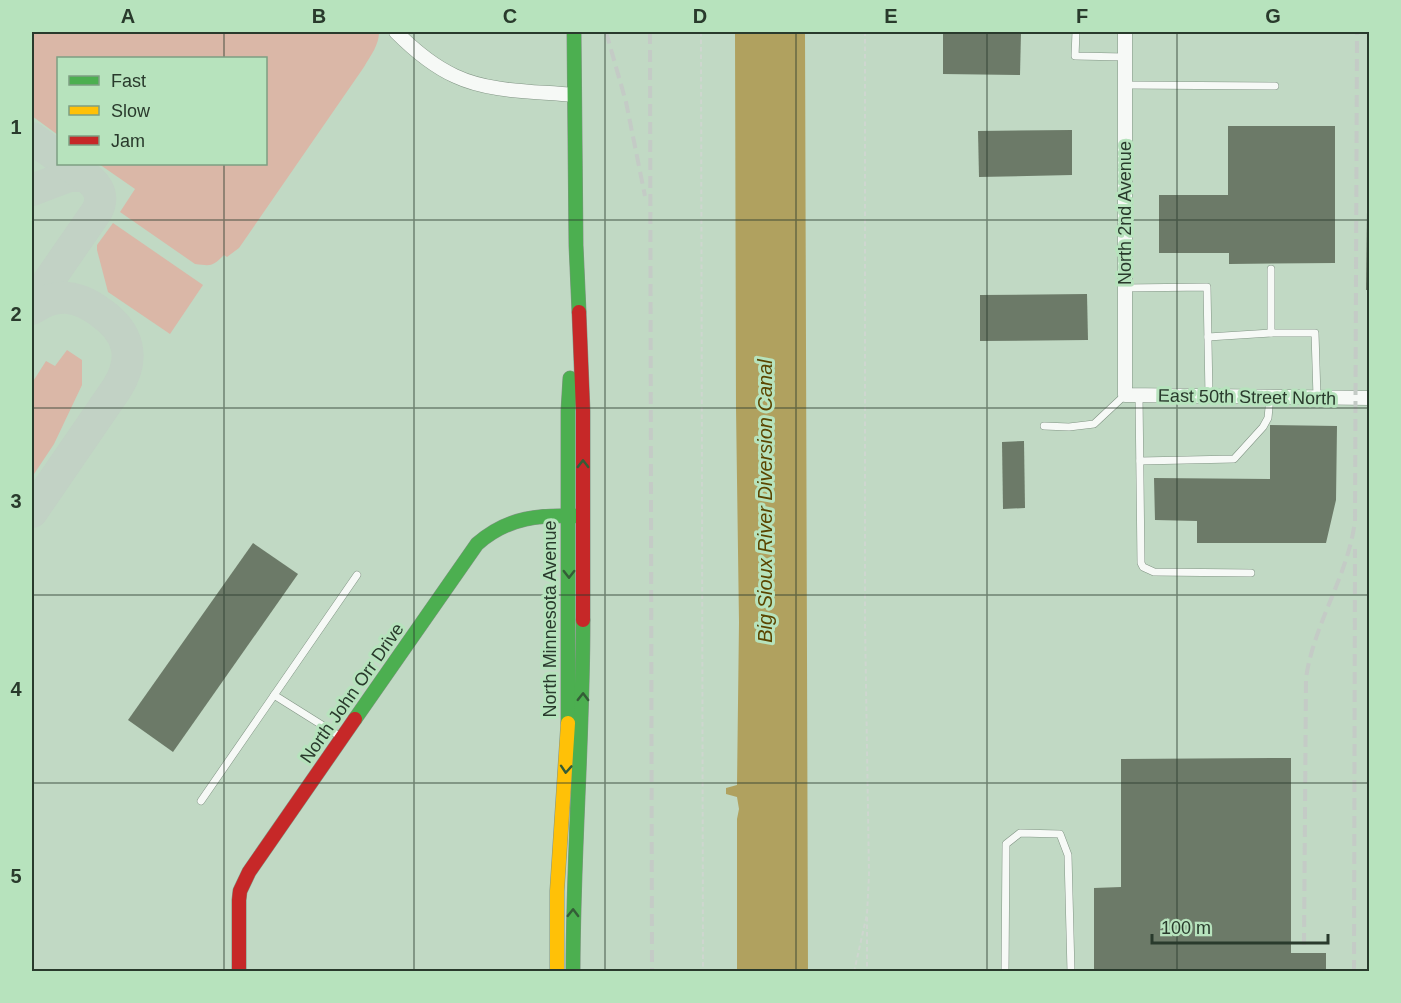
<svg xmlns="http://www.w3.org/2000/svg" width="1401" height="1003" font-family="Arial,sans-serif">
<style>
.green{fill:#dab7a7}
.water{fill:#b0a15f}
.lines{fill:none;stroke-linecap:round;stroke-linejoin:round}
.taxiway{stroke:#c2d2c5;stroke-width:32}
.building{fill:#6c7a68}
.lane-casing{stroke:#819484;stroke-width:8}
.street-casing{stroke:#819484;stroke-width:15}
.fast-casing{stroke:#819484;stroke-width:15}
.slow-casing{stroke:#819484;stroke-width:15}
.jam-casing{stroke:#819484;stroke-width:15}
.path{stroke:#ced6cf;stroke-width:2;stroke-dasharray:4.5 3;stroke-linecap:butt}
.lane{stroke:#f6f9f6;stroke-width:7}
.street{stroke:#f6f9f6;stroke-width:14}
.fast{stroke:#4caf50;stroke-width:14}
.slow{stroke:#ffc107;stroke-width:14}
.jam{stroke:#c62828;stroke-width:14}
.rail{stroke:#c4cbc6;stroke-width:4;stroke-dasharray:12 6;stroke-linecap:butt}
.oneway{stroke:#345d37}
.grid{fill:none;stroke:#293a2c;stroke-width:1.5;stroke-opacity:0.55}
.labels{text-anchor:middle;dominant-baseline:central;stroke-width:6;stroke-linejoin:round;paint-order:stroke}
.street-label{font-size:18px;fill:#293a2c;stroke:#b7e3bd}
.water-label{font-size:20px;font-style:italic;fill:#5b4500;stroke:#b7e3bd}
.neatline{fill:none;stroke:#293a2c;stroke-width:2}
.grid-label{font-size:20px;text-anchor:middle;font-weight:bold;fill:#293a2c}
</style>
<rect width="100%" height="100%" fill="#c1d9c4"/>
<g class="green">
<path d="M32 32H379C379 45 371 55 364 67L239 248 227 257 224 255C212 267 211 266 195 264L120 212 135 189 99 164H266V58H58V135L32 116Z"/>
<path d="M113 223 203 285 170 334 108 292 97 250V245Z"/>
<path d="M67 350 82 360V385L54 444 32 477V383L46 361 55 366Z"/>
</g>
<path class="water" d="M735 32H805L808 971H737V819L739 809 737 797 726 794V788L737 785 739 622 736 408Z"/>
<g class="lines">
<g class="taxiway">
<path d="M32 138 58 157"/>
<path d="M32 190 69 176H85"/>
<path d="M32 305 97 211C109 187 84 175 67 164"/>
<path d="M32 309C56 292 77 295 100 312 129 332 136 358 117 388L32 512"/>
</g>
</g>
<g class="building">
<path d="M943 32H1021L1020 75 943 74Z"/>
<path d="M1228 126H1335V263L1229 264V253H1159V195H1228Z"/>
<path d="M1072 130V175L979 177 978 131Z"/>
<path d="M1367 211H1370V290H1366Z"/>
<path d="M1087 294 1088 340 980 341V295Z"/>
<path d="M1270 425 1337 426 1336 500 1326 543H1197V521L1155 520 1154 478 1270 479Z"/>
<path d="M1024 441 1025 508 1003 509 1002 442Z"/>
<path d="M253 543 298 574 173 752 128 720Z"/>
<path d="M1291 758V953H1326V971L1094 972V888L1121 887V759Z"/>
</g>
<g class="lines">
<defs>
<g id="lane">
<path d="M1076 32 1075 56 1125 57"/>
<path d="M1125 85 1275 86"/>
<path d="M1125 288 1207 287 1209 396"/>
<path d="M1271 333H1315L1317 397"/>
<path d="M1208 337 1271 333V269"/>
<path d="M1139 396 1141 563 1143 567 1154 572 1251 573"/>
<path d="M1044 426 1069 427 1094 424 1125 395"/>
<path d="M1140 461 1234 459 1263 427 1268 418 1270 397"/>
<path d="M274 695 341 737"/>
<path d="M201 801 357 575"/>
<path d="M1005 972 1006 844 1020 833 1060 834 1068 855 1071 972"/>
</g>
<g id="street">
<path d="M396 32C413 49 433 66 455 76 491 93 536 91 574 95"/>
<path d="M1125 32V395L1370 398"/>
</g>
<g id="fast">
<path d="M574 32 576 245 579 312"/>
<path d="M355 719 477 544C509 516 540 515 580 516"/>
<path d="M568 723V411L570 378"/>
<path d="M573 972C573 855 583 738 583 620"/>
</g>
<path id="slow" d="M557 972V891L568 723"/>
<g id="jam">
<path d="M579 312 583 411V620"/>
<path d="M239 972V900L240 891 249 872 355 719"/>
</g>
</defs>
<use href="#lane" class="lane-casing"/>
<use href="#street" class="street-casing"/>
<use href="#fast" class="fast-casing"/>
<use href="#slow" class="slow-casing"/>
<use href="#jam" class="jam-casing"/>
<g class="path">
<path d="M701 32 703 972"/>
<path d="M867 917V972"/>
<path d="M854 972 867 914 869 875 865 623V32"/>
</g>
<use href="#lane" class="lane"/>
<use href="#street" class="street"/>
<use href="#fast" class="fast"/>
<use href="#slow" class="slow"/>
<use href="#jam" class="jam"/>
<g class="rail">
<path d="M606 32 626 102 645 196"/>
<path d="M650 32 652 972"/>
<path d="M1304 945 1306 678C1314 623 1348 576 1355 521L1357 32"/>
<path d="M1354 972 1355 549"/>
</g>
</g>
<defs><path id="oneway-chevron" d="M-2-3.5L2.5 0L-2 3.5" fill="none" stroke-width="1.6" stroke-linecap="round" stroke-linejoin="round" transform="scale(1.5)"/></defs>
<g class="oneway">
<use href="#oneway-chevron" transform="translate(583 464) rotate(-90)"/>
<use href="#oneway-chevron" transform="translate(569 574) rotate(90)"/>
<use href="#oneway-chevron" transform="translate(583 697) rotate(-89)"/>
<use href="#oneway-chevron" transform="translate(566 769) rotate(94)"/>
<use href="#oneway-chevron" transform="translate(573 913) rotate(-89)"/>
</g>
<path class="grid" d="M224 32V58M414 32V972M605 32V972M796 32V972M987 32V972M1177 32V972M224 164V972M32 220H1370M32 408H1370M32 595H1370M32 783H1370"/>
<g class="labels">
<g class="street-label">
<text transform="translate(1125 213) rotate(-90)">North 2nd Avenue</text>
<text transform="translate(1247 397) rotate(1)">East 50th Street North</text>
<text transform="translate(550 619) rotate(-90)">North Minnesota Avenue</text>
<text transform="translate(352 693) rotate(-55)">North John Orr Drive</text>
</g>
<g class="water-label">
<text transform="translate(765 501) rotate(-90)">Big Sioux River Diversion Canal</text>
</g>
</g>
<rect width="1401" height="1003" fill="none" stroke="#b7e3bd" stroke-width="66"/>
<rect x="57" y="57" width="210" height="108" fill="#b7e3bd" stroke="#7e9f83" stroke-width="1.5"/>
<rect x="69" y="76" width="30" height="9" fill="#4caf50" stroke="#7e9f83" stroke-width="1.5"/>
<text x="111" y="87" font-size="18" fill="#293a2c">Fast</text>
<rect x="69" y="106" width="30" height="9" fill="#ffc107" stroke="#7e9f83" stroke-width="1.5"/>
<text x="111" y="117" font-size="18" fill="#293a2c">Slow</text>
<rect x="69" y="136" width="30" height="9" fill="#c62828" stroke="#7e9f83" stroke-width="1.5"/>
<text x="111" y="147" font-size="18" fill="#293a2c">Jam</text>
<path d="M1152 934v9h176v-9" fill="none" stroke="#293a2c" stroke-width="3"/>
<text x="1161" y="934" font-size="18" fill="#293a2c" stroke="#b7e3bd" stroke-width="4.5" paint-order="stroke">100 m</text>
<rect x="33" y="33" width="1335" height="937" class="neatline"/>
<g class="grid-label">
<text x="128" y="23">A</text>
<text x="319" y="23">B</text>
<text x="510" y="23">C</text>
<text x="700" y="23">D</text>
<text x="891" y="23">E</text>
<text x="1082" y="23">F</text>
<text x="1273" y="23">G</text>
<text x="16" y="134">1</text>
<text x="16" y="321">2</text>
<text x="16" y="508">3</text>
<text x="16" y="696">4</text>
<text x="16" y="883">5</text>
</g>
</svg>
